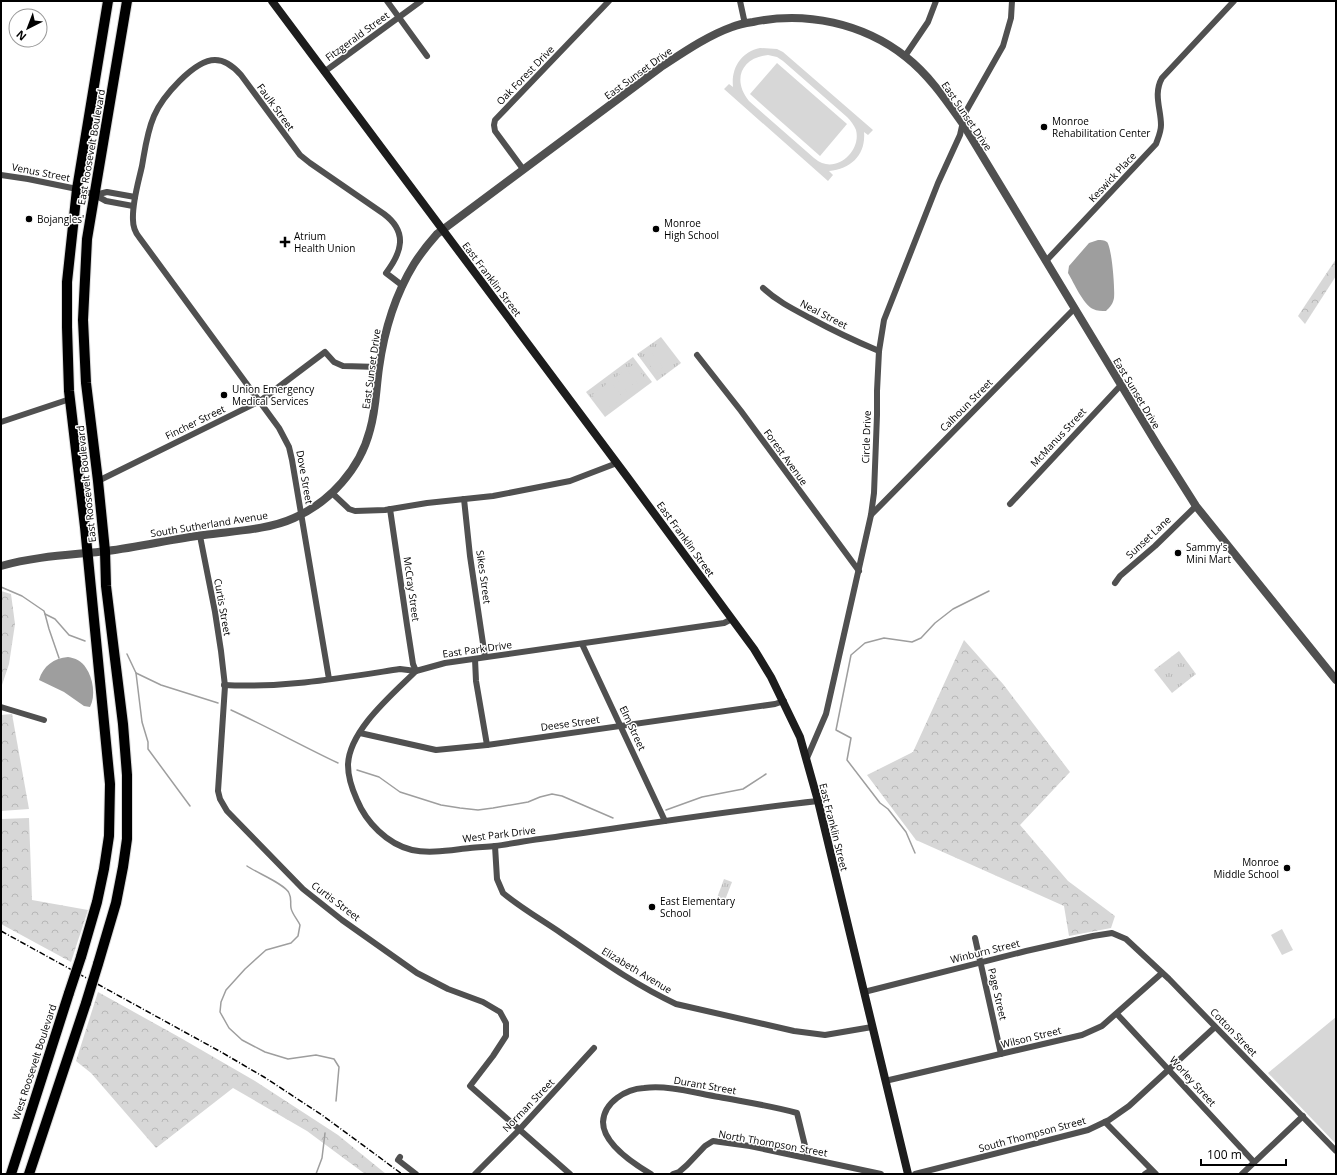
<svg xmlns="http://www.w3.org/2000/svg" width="1337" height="1175" font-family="'Open Sans',sans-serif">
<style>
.forest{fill:url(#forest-crowns)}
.park{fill:url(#park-tufts)}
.pitch{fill:#d7d7d7;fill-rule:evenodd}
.water{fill:#9e9e9e}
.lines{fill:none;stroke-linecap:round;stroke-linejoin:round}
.stream{stroke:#9e9e9e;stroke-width:1.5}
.trunk-casing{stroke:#dbdbdb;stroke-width:12}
.minor{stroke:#505050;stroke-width:6}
.tertiary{stroke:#505050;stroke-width:8}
.secondary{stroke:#1d1d1d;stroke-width:8}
.trunk{stroke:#000;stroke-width:10}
.rail{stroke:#000;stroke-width:1.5;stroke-dasharray:6 2 1 2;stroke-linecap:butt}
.trunk-bridge-casing{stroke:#dbdbdb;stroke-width:12;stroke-linecap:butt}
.trunk-bridge{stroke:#000;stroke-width:10}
.poi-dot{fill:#000;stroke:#fff;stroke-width:1.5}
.labels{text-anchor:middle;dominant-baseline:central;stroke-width:3;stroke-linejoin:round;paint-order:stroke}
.street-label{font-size:10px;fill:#000;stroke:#fff}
.poi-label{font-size:10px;fill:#000;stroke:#fff;text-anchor:start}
</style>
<defs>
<pattern id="forest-crowns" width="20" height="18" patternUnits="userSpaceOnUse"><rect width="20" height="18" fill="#d7d7d7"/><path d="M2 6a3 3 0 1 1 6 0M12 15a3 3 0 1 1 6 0" fill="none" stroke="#b7b7b7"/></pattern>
<pattern id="park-tufts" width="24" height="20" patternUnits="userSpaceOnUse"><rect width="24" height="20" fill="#d7d7d7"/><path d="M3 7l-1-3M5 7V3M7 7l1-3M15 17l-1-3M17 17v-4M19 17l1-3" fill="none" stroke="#b7b7b7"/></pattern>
</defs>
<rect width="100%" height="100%" fill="#fff"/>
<g class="forest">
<path d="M1336 259V276L1305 324 1298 316Z"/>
<path d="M1 591 11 594 15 624 9 664 1 688Z"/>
<path d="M964 640 1003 684 1070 772 1020 825 1068 881 1115 916 1111 928 1069 936 1064 906 916 840 867 775 913 752Z"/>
<path d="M12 714 29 809 1 811V715Z"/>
<path d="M29 818 32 900 88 910 71 962 1 924V819Z"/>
<path d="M98 992 179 1037 255 1081 338 1135 386 1174H365L307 1131 233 1088 156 1148 91 1073 76 1061Z"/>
</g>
<g class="park">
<path d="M661 337 681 363 657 381 637 354Z"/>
<path d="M633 357 652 382 605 417 586 392Z"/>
<path d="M1179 651 1196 674 1172 693 1154 670Z"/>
<path d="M724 879 732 882 725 900 717 898Z"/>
</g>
<g class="pitch">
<path d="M760 48 777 49 783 52 873 130 868 135 864 132C866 154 852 169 829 171L833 175 828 181 724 89 729 84 733 87C731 68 741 52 760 48ZM768 55 777 57 783 61 847 117C851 121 854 125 856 130 861 149 841 170 822 163 819 162 817 160 814 158L749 101C732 80 741 58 768 55Z"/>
<path d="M777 63 847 124 820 156 750 94Z"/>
<path d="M662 343 674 359 667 365 655 349Z"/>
<path d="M651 351 663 368 656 373 643 357Z"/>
<path d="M634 364 646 380 639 386 627 369Z"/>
<path d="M623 372 635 388 628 394 616 377Z"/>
<path d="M610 381 623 398 615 403 603 387Z"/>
<path d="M599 390 611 406 604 411 592 395Z"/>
<path d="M1282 929 1293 950 1282 955 1271 935Z"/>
<path d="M1336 1017V1144L1268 1073Z"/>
</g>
<g class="water">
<path d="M1098 240C1101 240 1104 240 1107 242 1112 248 1115 289 1114 298 1113 304 1110 307 1106 311 1102 311 1097 311 1093 309 1083 304 1074 283 1068 273L1069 266 1089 243Z"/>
<path d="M68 657C75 658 82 661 86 668 93 678 96 696 90 707L84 706 64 692 39 680C43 666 54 658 68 657Z"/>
</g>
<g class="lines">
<g class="stream">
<path d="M1 587 22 596 44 611 45 614 55 619 69 635 85 641"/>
<path d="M45 614 49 629 59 658"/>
<path d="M127 654 136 673 142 722 148 742V749L190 806"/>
<path d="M136 673 161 685 218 703"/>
<path d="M231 710C268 727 302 746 338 763"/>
<path d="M357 770 379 777 400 792 441 805 460 808 478 810 493 808 528 802 540 797 552 794 562 796 613 818"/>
<path d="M666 810 702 797 743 789 766 774"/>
<path d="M915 853 906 832 888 809 880 803 847 760 851 738 836 730 851 655 865 643 884 638 912 642 921 638 935 623 953 609 989 591"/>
<path d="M247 866C257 873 285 884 289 893 292 899 290 903 291 908 292 914 298 920 300 925L298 936 291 943 266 950 245 969 226 990 221 1002 220 1012 229 1028 242 1040 265 1052 288 1059 316 1055 334 1059 339 1067 336 1101"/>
<path d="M316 1174 322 1158 325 1133"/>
</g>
<defs>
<g id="trunk">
<path d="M81 957 97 902 104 869 109 836 110 784 85 527 69 391 67 327V282L77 189 108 1"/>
<path d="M98 964 116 903 123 867 127 839V775L123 724 106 586 105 551 98 481 86 383 83 320 87 239 127 1"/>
<path d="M11 1174 69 993"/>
<path d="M29 1174 86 1003"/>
</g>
</defs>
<use href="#trunk" class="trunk-casing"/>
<g class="minor">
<path d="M387 1 427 56"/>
<path d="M740 1 745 24"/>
<path d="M905 56 928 22 936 1"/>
<path d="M324 72 421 1"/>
<path d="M523 169 495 131 494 125 495 120 609 1"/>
<path d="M1 175 28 179 77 189 95 195 106 201 133 206"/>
<path d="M95 195 107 192 135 197"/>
<path d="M1046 261 1156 144C1158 138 1161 132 1161 125 1161 109 1153 94 1162 78L1234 1"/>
<path d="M763 288C777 301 793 309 810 318 832 330 855 341 879 351"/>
<path d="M697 355 741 411 859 571"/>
<path d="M1 422 70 399"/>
<path d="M98 481 260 401 325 352 334 362 343 366 379 367"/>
<path d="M332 493 349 509 355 511 385 510 427 503 493 496 570 481 617 463"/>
<path d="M464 499 470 556 485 657"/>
<path d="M1010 504 1121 385"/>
<path d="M390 509 407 625 413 664 416 671C393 694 349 730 348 765 348 778 352 789 357 800 366 822 387 844 412 850 430 854 451 850 470 848 478 847 487 847 495 846 510 844 525 841 540 839 633 826 725 811 818 801"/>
<path d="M871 515 1075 308"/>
<path d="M200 536 215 612 221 651 225 686 218 791 220 799 227 811 303 889 342 920 417 973 448 989 483 1002 500 1012 506 1023V1036L493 1056 470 1086 570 1174"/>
<path d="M1115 583 1120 576 1155 546 1196 506"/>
<path d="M582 644 665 821"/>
<path d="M475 659 476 681 487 745"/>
<path d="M329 679 292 460 289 447 279 428 139 237C135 232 133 227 133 220 132 203 138 184 142 166 145 149 147 132 154 116 162 97 194 60 215 60 226 60 234 67 241 75L300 155 310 163 384 214C408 232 402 252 386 273L403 286"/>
<path d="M224 685C285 688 341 678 400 669L416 671 445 663 724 623 732 619"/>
<path d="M1 707 44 720"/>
<path d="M360 733 436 750 487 745 775 704 784 701"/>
<path d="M807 758 826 714 871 515 874 493 877 415V391L879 351 884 320 938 183 960 135 965 113 1003 46 1011 18 1012 1"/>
<path d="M495 846 497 879 503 893C521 908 542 920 561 933 599 959 635 985 676 1004L794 1031 825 1035 872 1027"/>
<path d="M975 938 1001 1054"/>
<path d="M864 992 1026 951 1093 936 1112 933 1126 939 1169 979 1336 1151"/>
<path d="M1117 1014 1254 1162"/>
<path d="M885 1081 1082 1035 1102 1026 1162 973"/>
<path d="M1105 1122 1156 1174"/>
<path d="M400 1157 398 1160 416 1174"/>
<path d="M475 1174 519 1130 594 1048"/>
<path d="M651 1174C634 1164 603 1144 603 1122 604 1102 626 1089 644 1088 669 1085 695 1093 719 1097 745 1102 772 1106 797 1113L808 1158"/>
<path d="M673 1174 679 1172 687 1165 705 1146 713 1141 750 1146 881 1174"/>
<path d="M915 1174 1088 1130 1109 1120 1129 1106 1215 1027"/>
<path d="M1145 1174 1151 1170"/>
<path d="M1242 1174 1303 1116"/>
</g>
<path class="tertiary" d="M1 566C36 556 71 555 107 551 140 547 172 539 204 535 232 531 268 530 294 518 330 502 360 469 370 430 376 410 376 389 379 368 384 332 395 295 414 264 421 253 429 243 437 234L661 67C684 52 707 36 732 27 739 24 746 23 753 22 806 11 863 23 906 57 929 75 946 100 963 124L1158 446 1196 506 1336 680"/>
<path class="secondary" d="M272 1 628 478 754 649 771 677 800 737 818 801 908 1174"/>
<use href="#trunk" class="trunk"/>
<path class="rail" d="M1 931 221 1052 264 1077 322 1115 402 1174"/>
<defs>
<g id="trunk-bridge">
<path d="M69 993 81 957"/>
<path d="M86 1003 98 964"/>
</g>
</defs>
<use href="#trunk-bridge" class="trunk-bridge-casing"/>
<use href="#trunk-bridge" class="trunk-bridge"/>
</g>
<g class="poi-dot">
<circle cx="1044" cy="127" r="4"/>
<circle cx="29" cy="219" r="4"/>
<circle cx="656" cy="229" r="4"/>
<path d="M283 236h4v4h4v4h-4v4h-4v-4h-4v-4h4z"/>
<circle cx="224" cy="395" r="4"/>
<circle cx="1178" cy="553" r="4"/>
<circle cx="1287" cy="868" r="4"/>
<circle cx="652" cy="907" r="4"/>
</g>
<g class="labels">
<g class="street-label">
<text transform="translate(357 36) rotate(-36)">Fitzgerald Street</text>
<text transform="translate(638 73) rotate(-36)">East Sunset Drive</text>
<text transform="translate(525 75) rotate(-46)">Oak Forest Drive</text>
<text transform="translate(276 107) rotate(54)">Faulk Street</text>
<text transform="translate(967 116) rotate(56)">East Sunset Drive</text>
<text transform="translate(91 147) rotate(-80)">East Roosevelt Boulevard</text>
<text transform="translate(41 172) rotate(11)">Venus Street</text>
<text transform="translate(1112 177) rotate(-47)">Keswick Place</text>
<text transform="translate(492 279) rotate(53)">East Franklin Street</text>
<text transform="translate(824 314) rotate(27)">Neal Street</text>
<text transform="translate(371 369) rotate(-82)">East Sunset Drive</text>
<text transform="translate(1137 393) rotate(59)">East Sunset Drive</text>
<text transform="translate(966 405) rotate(-45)">Calhoun Street</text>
<text transform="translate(195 422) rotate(-26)">Fincher Street</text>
<text transform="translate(866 437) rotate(-88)">Circle Drive</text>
<text transform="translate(1058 437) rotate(-47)">McManus Street</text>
<text transform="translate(786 457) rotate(54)">Forest Avenue</text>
<text transform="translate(305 477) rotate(80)">Dove Street</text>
<text transform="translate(86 484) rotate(-96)">East Roosevelt Boulevard</text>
<text transform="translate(209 524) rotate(-9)">South Sutherland Avenue</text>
<text transform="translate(1148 537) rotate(-43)">Sunset Lane</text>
<text transform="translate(686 539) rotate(54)">East Franklin Street</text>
<text transform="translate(484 577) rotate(82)">Sikes Street</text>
<text transform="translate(412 589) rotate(82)">McCray Street</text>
<text transform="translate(223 607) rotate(80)">Curtis Street</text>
<text transform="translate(477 649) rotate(-8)">East Park Drive</text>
<text transform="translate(570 723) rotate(-8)">Deese Street</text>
<text transform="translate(633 728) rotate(65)">Elm Street</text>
<text transform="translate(834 827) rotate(76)">East Franklin Street</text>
<text transform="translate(499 834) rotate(-7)">West Park Drive</text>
<text transform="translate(336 901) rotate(37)">Curtis Street</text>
<text transform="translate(985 951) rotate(-14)">Winburn Street</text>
<text transform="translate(637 970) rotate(31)">Elizabeth Avenue</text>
<text transform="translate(998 994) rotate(77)">Page Street</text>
<text transform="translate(1234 1032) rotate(46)">Cotton Street</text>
<text transform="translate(1031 1037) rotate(-14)">Wilson Street</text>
<text transform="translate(34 1062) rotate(-72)">West Roosevelt Boulevard</text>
<text transform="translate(1193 1081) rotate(48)">Worley Street</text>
<text transform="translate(705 1085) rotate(10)">Durant Street</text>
<text transform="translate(528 1105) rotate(-46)">Norman Street</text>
<text transform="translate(1032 1134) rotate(-15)">South Thompson Street</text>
<text transform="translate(773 1143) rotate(10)">North Thompson Street</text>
</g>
<g class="poi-label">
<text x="1052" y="121">Monroe<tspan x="1052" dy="12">Rehabilitation Center</tspan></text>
<text x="37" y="219">Bojangles'</text>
<text x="664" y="223">Monroe<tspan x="664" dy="12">High School</tspan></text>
<text x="294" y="236">Atrium<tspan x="294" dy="12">Health Union</tspan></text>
<text x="232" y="389">Union Emergency<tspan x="232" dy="12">Medical Services</tspan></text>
<text x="1186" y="547">Sammy's<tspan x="1186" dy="12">Mini Mart</tspan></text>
<text x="1279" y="862" text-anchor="end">Monroe<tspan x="1279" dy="12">Middle School</tspan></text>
<text x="660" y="901">East Elementary<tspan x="660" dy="12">School</tspan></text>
</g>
</g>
<rect width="1337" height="1175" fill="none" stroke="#000000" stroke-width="4"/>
<g transform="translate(28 28) rotate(222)"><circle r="19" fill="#ffffff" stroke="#999999"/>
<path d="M0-3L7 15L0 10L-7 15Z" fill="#000000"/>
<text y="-6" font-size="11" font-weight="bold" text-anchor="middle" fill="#000000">N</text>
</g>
<path d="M1201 1159v6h85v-6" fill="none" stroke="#000000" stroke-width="2"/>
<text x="1207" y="1159" font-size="12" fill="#000000" stroke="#ffffff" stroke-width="3" paint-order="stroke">100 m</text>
</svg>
